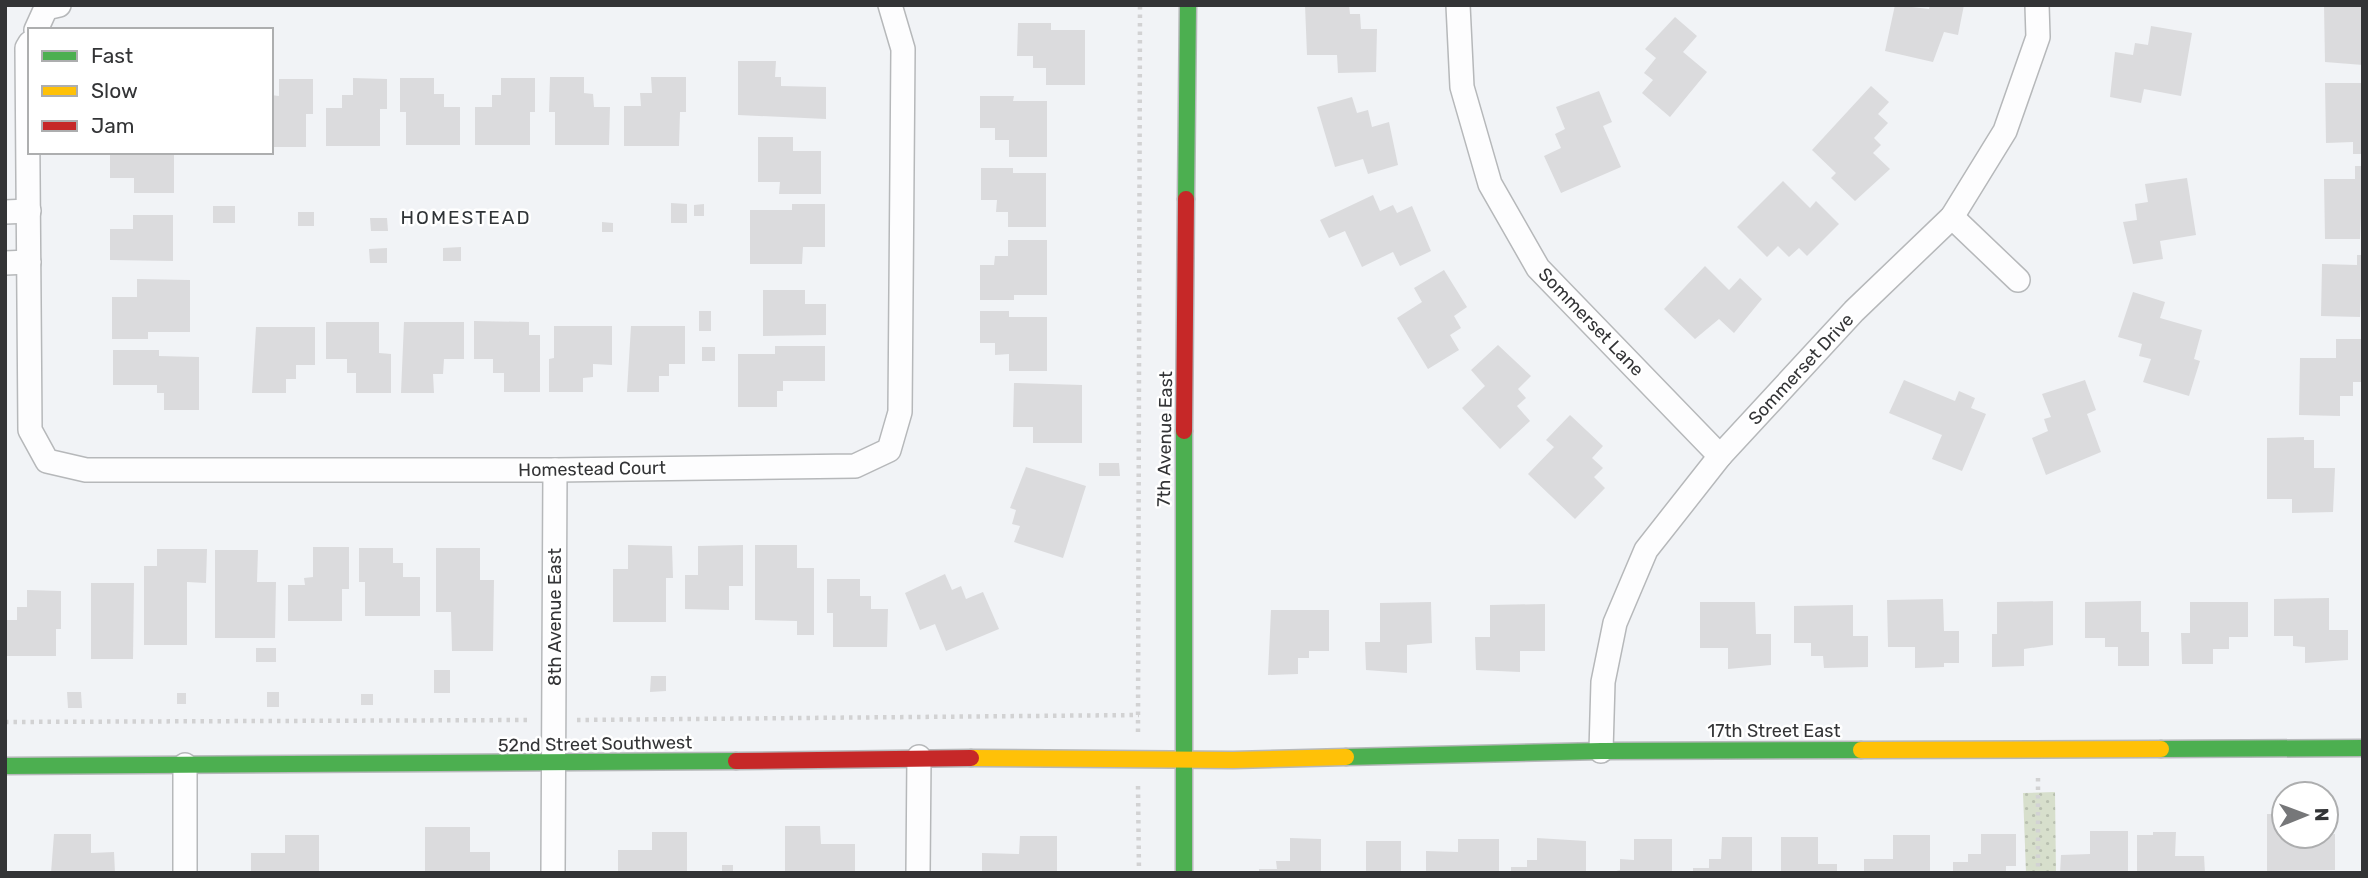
<svg xmlns="http://www.w3.org/2000/svg" width="2368" height="878" font-family="Rubik,sans-serif">
<style>
.park{fill:url(#park-dots)}
.building{fill:#dbdbdd}
.lines{fill:none;stroke-linecap:round;stroke-linejoin:round}
.street-casing{stroke:#b6b8ba;stroke-width:26}
.fast-casing{stroke:#b6b8ba;stroke-width:19}
.slow-casing{stroke:#b6b8ba;stroke-width:19}
.jam-casing{stroke:#b6b8ba;stroke-width:19}
.path{stroke:#d2d2d3;stroke-width:4.5;stroke-dasharray:3.5 5;stroke-linecap:butt}
.street{stroke:#fdfdfe;stroke-width:23}
.fast{stroke:#4caf50;stroke-width:16}
.slow{stroke:#ffc107;stroke-width:16}
.jam{stroke:#c62828;stroke-width:16}
.labels{text-anchor:middle;dominant-baseline:central;stroke-width:5;stroke-linejoin:round;paint-order:stroke}
.street-label{font-size:18px;fill:#333436;stroke:#fff}
.neighbourhood-label{font-size:19px;letter-spacing:2px;fill:#303437;stroke:#fff}
</style>
<defs>
<pattern id="park-dots" width="8" height="8" patternUnits="userSpaceOnUse" patternTransform="scale(1.75)"><rect width="8" height="8" fill="#d7dfcc"/><path d="M2 2h.1M6 6h.1" fill="none" stroke="#b9c0b0" stroke-width="1.8" stroke-linecap="round"/></pattern>
</defs>
<rect width="100%" height="100%" fill="#f1f3f6"/>
<path class="park" d="M2055 792 2056 873H2026L2023 793Z"/>
<g class="building">
<path d="M1305 5H1349L1350 14H1360L1361 29H1377L1376 72 1338 73 1337 55H1307Z"/>
<path d="M1895 5 1929 9 1930 5H1964L1958 35 1944 32 1933 62 1885 51Z"/>
<path d="M2324 5H2362L2363 65 2325 62Z"/>
<path d="M1675 17 1697 36 1683 52 1707 72 1670 117 1642 93 1653 80 1644 73 1656 58 1645 49Z"/>
<path d="M1018 23H1051V30H1085V85H1046V68H1033V56H1017Z"/>
<path d="M2151 26 2192 33 2181 96 2144 89 2141 103 2110 97 2115 52 2133 55 2135 43 2148 45Z"/>
<path d="M738 61H776L775 77H781V86L826 87V119L738 115Z"/>
<path d="M550 77H584V93L593 94 594 107H610L609 145H555V112H549Z"/>
<path d="M651 77H686V112H680L679 146H624V106H641L640 93H652Z"/>
<path d="M353 78 387 79V109H380V146H326V108H342V95H353Z"/>
<path d="M400 78H434V94H444V107H460V145H406V112H400Z"/>
<path d="M501 78H535V112H530V145H475V107H492V95H501Z"/>
<path d="M279 79H313V114H306V147H271V95L279 96Z"/>
<path d="M2325 83H2361L2363 154H2353V142L2326 143Z"/>
<path d="M1871 86 1889 102 1878 114 1888 123 1874 138 1881 145 1873 153 1890 169 1855 201 1831 178 1836 173 1812 150Z"/>
<path d="M1599 91 1612 122 1603 126 1621 167 1561 193 1544 156 1561 148 1555 134 1565 129 1556 107Z"/>
<path d="M980 96H1014L1013 101H1047V157H1009V140H995V128H980Z"/>
<path d="M1352 97 1357 113 1368 110 1372 127 1389 122 1398 165 1368 174 1363 159 1335 167 1317 107Z"/>
<path d="M758 137H793V151H821V194H779L780 182H758Z"/>
<path d="M110 152H174V193H134V178H110Z"/>
<path d="M2355 166H2363L2360 239H2325L2324 179H2355Z"/>
<path d="M981 168H1013V173H1046V227H1008V212H996L997 200H981Z"/>
<path d="M2187 178 2196 235 2160 241 2163 259 2133 264 2123 222 2137 220 2135 204 2148 202 2145 184Z"/>
<path d="M1783 181 1810 208 1816 201 1839 224 1807 256 1799 248 1789 257 1778 246 1767 257 1737 227Z"/>
<path d="M1373 195 1380 211 1393 205 1397 213 1412 206 1431 251 1400 266 1393 252 1362 267 1345 231 1329 238 1320 220Z"/>
<path d="M671 203 687 204V223H671Z"/>
<path d="M704 204V216H694V205Z"/>
<path d="M792 204H825V247H803L802 264H750V210H792Z"/>
<rect x="213" y="206" width="22" height="17"/>
<rect x="298" y="212" width="16" height="14"/>
<rect x="451" y="213" width="12" height="11"/>
<path d="M133 215H173V261L110 260V229H133Z"/>
<path d="M370 218H387L388 231H371Z"/>
<path d="M602 222 613 223V232H602Z"/>
<path d="M1008 240H1047V295H1014V300H980V265H994L995 256H1008Z"/>
<path d="M461 247V261H443V248Z"/>
<path d="M387 248V263H370L369 249Z"/>
<path d="M2357 255H2363L2360 317 2321 316 2322 264 2357 265Z"/>
<path d="M1705 266 1729 290 1740 278 1762 299 1734 333 1719 319 1695 339 1664 309Z"/>
<path d="M1444 270 1467 307 1454 316 1461 328 1450 335 1459 350 1428 369 1397 318 1422 302 1414 288Z"/>
<path d="M137 279 190 280V332H148V339H112V297H137Z"/>
<path d="M763 290H805V304H826V335L763 336Z"/>
<path d="M2133 292 2165 302 2160 318 2202 330 2194 359 2200 361 2189 396 2143 382 2151 359 2139 356 2142 344 2118 337Z"/>
<rect x="699" y="311" width="12" height="20"/>
<path d="M980 311H1009V317H1047V371H1009V354L995 355V343H980Z"/>
<path d="M474 321 529 322V335H540V392H504V373H493V359H474Z"/>
<path d="M326 322H379V353L391 354V393H356V373H347V359H326Z"/>
<path d="M404 322H464V359H444L443 374H433L434 393H401Z"/>
<path d="M554 326H612V365L593 364V377L583 378V392H549V359L554 358Z"/>
<path d="M631 326H685V364H669V376H659V392H627Z"/>
<path d="M256 327H315V365H296V379H286V393H252Z"/>
<path d="M2336 339H2363V382H2353V396H2340V416L2299 415 2300 358H2336Z"/>
<path d="M1498 345 1531 376 1518 389 1526 398 1517 406 1530 421 1500 449 1462 408 1485 386 1471 370Z"/>
<path d="M775 346H825V381H783V391H777V407H738V354H775Z"/>
<rect x="702" y="347" width="13" height="14"/>
<path d="M113 350H159V356L199 357V410H164V393H157V385H113Z"/>
<path d="M1904 380 1955 401 1959 391 1975 398 1971 408 1986 414 1962 471 1932 459 1942 435 1889 413Z"/>
<path d="M2085 380 2096 410 2087 414 2101 452 2046 475 2032 438 2048 431 2044 419 2051 417 2042 394Z"/>
<path d="M1014 383 1082 385V443H1033V427H1013Z"/>
<path d="M1570 415 1603 446 1592 458 1603 468 1594 477 1605 488 1575 519 1528 474 1554 447 1546 440Z"/>
<path d="M2304 437V440H2314V468H2335L2333 512 2292 513V499H2267V438Z"/>
<path d="M1099 463H1119L1120 476H1099Z"/>
<path d="M1026 467 1086 486 1063 558 1014 542 1020 526 1012 524 1016 510 1010 508Z"/>
<path d="M628 545 672 546 673 578H666V622H613V569H628Z"/>
<path d="M743 545V586H729V610L685 609V575H698V546Z"/>
<path d="M755 545H797V568H814V635H797V621L755 620Z"/>
<path d="M313 547H349V589H342V621H288V585H305L304 578 313 577Z"/>
<path d="M359 548H393V563H403V577H420V616H365V582H359Z"/>
<path d="M436 548H480V580H494L493 651H452L451 612H436Z"/>
<path d="M157 549H207L206 583 187 582V645H144V566H157Z"/>
<path d="M215 550H258L257 582H276L275 638H215Z"/>
<path d="M945 574 952 590 961 586 966 599 983 592 999 629 946 651 935 624 920 630 905 593Z"/>
<path d="M827 579H860V596H871V609H888L887 647H833V613H827Z"/>
<path d="M91 583H134L133 659H91Z"/>
<path d="M27 590 61 591V629H56V656H5V620H17V607H27Z"/>
<path d="M2329 598V630H2348V660L2305 663V647L2293 646V636H2274V599Z"/>
<path d="M1943 599 1944 631H1959V663H1944V667L1915 668V647H1888L1887 600Z"/>
<path d="M2053 601V645L2024 649V666L1992 667V634H1997V602Z"/>
<path d="M2141 601V632H2149V666H2118V647H2105V638H2085V602Z"/>
<path d="M1431 602 1432 643 1407 645V673L1366 670 1365 642H1380V603Z"/>
<path d="M1700 602H1755L1756 634H1771V665L1728 669V648H1700Z"/>
<path d="M2190 602H2248V637H2229V649H2213V664H2182L2181 633H2190Z"/>
<path d="M1545 604V651H1520V672L1476 670 1475 637H1490V605Z"/>
<path d="M1853 605V636H1868V667L1824 668 1823 656H1811V643H1794V606Z"/>
<path d="M1271 610H1329V651H1309V658H1298V674L1268 675Z"/>
<rect x="256" y="648" width="20" height="14"/>
<rect x="434" y="670" width="16" height="23"/>
<path d="M651 676H666V691L650 692Z"/>
<path d="M67 692H81L82 708H68Z"/>
<rect x="267" y="692" width="12" height="15"/>
<rect x="177" y="693" width="9" height="11"/>
<rect x="361" y="694" width="12" height="11"/>
<path d="M2267 814H2284V836L2335 834V870L2267 871Z"/>
<path d="M785 826H820L821 844H855V873H785Z"/>
<path d="M425 827H470V852H490V873H425Z"/>
<path d="M2090 831H2128V873H2060L2061 855 2090 854Z"/>
<path d="M652 832H687V873H618V850H652Z"/>
<path d="M2153 832H2176L2175 856H2204L2205 873H2137V835H2153Z"/>
<path d="M54 834H91V853L114 852 115 873H51Z"/>
<path d="M1981 834H2016V866H2006V873H1953V862H1968V854H1981Z"/>
<path d="M285 835H319V873H251V853H285Z"/>
<path d="M1893 835H1930V873H1864V859H1893Z"/>
<path d="M1020 836H1057V873H982V853L1019 854Z"/>
<path d="M1722 837H1752V872L1693 873V868H1709V859H1721Z"/>
<path d="M1781 837H1818V864H1837V873H1781Z"/>
<path d="M1290 838 1321 839V873H1259V869H1277L1276 861H1290Z"/>
<path d="M1537 838 1586 841V871L1511 873V867H1527V860H1537Z"/>
<path d="M1458 839H1499V873H1426V851L1458 852Z"/>
<path d="M1634 839H1672V873H1608L1620 870V859L1634 860Z"/>
<rect x="1366" y="841" width="35" height="32"/>
<rect x="722" y="865" width="11" height="8"/>
</g>
<g class="lines">
<defs>
<g id="street">
<path d="M1458 5 1462 87 1490 184 1538 268 1720 456"/>
<path d="M36 30 46 8 59 5"/>
<path d="M30 43 27 48 30 430 47 461 86 470H555L855 466 889 450 900 412 903 49 890 5"/>
<path d="M5 212 29 211"/>
<path d="M1952 217 2018 280"/>
<path d="M5 263 29 262"/>
<path d="M1601 751 1603 682 1615 623 1646 550 1720 456 1854 311 1952 217 2005 131 2038 37 2037 5"/>
<path d="M185 873V765"/>
<path d="M553 873 555 470"/>
<path d="M918 873 919 757"/>
</g>
<g id="fast">
<path d="M1186 199 1188 5"/>
<path d="M1184 431V873"/>
<path d="M2161 749 2363 748"/>
<path d="M1346 757 1601 751 1861 750"/>
<path d="M5 766 736 761"/>
</g>
<g id="slow">
<path d="M1861 750 2161 749"/>
<path d="M971 758 1233 760 1346 757"/>
</g>
<g id="jam">
<path d="M1184 431 1186 199"/>
<path d="M736 761 971 758"/>
</g>
</defs>
<use href="#street" class="street-casing"/>
<use href="#fast" class="fast-casing"/>
<use href="#slow" class="slow-casing"/>
<use href="#jam" class="jam-casing"/>
<g class="path">
<path d="M577 720 1139 715"/>
<path d="M5 722 529 720"/>
<path d="M1138 732 1140 5"/>
<path d="M2038 778V873"/>
<path d="M1138 786 1139 873"/>
</g>
<use href="#street" class="street"/>
<use href="#fast" class="fast"/>
<use href="#slow" class="slow"/>
<use href="#jam" class="jam"/>
</g>
<g class="labels">
<g class="street-label">
<text transform="translate(1591 322) rotate(46)">Sommerset Lane</text>
<text transform="translate(1801 369) rotate(-47)">Sommerset Drive</text>
<text transform="translate(1165 439) rotate(-89)">7th Avenue East</text>
<text transform="translate(592 469) rotate(-1)">Homestead Court</text>
<text transform="translate(555 617) rotate(-90)">8th Avenue East</text>
<text x="1774" y="731">17th Street East</text>
<text transform="translate(595 744) rotate(-1)">52nd Street Southwest</text>
</g>
<g class="neighbourhood-label">
<text x="466" y="217">HOMESTEAD</text>
</g>
</g>
<rect width="2368" height="878" fill="none" stroke="#333436" stroke-width="14"/>
<rect x="28" y="28" width="245" height="126" fill="#ffffff" stroke="#adaeaf" stroke-width="2"/>
<rect x="42" y="51" width="35" height="10" fill="#4caf50" stroke="#adaeaf" stroke-width="2"/>
<text x="91" y="63" font-size="21" fill="#333436">Fast</text>
<rect x="42" y="86" width="35" height="10" fill="#ffc107" stroke="#adaeaf" stroke-width="2"/>
<text x="91" y="98" font-size="21" fill="#333436">Slow</text>
<rect x="42" y="121" width="35" height="10" fill="#c62828" stroke="#adaeaf" stroke-width="2"/>
<text x="91" y="133" font-size="21" fill="#333436">Jam</text>
<g transform="translate(2305 815) rotate(89)"><circle r="33" fill="#ffffff" stroke="#adaeaf" stroke-width="2"/>
<path d="M0-5L12 26L0 18L-12 26Z" fill="#767779"/>
<text y="-10" font-size="19" font-weight="bold" text-anchor="middle" fill="#333436">N</text>
</g>
</svg>
